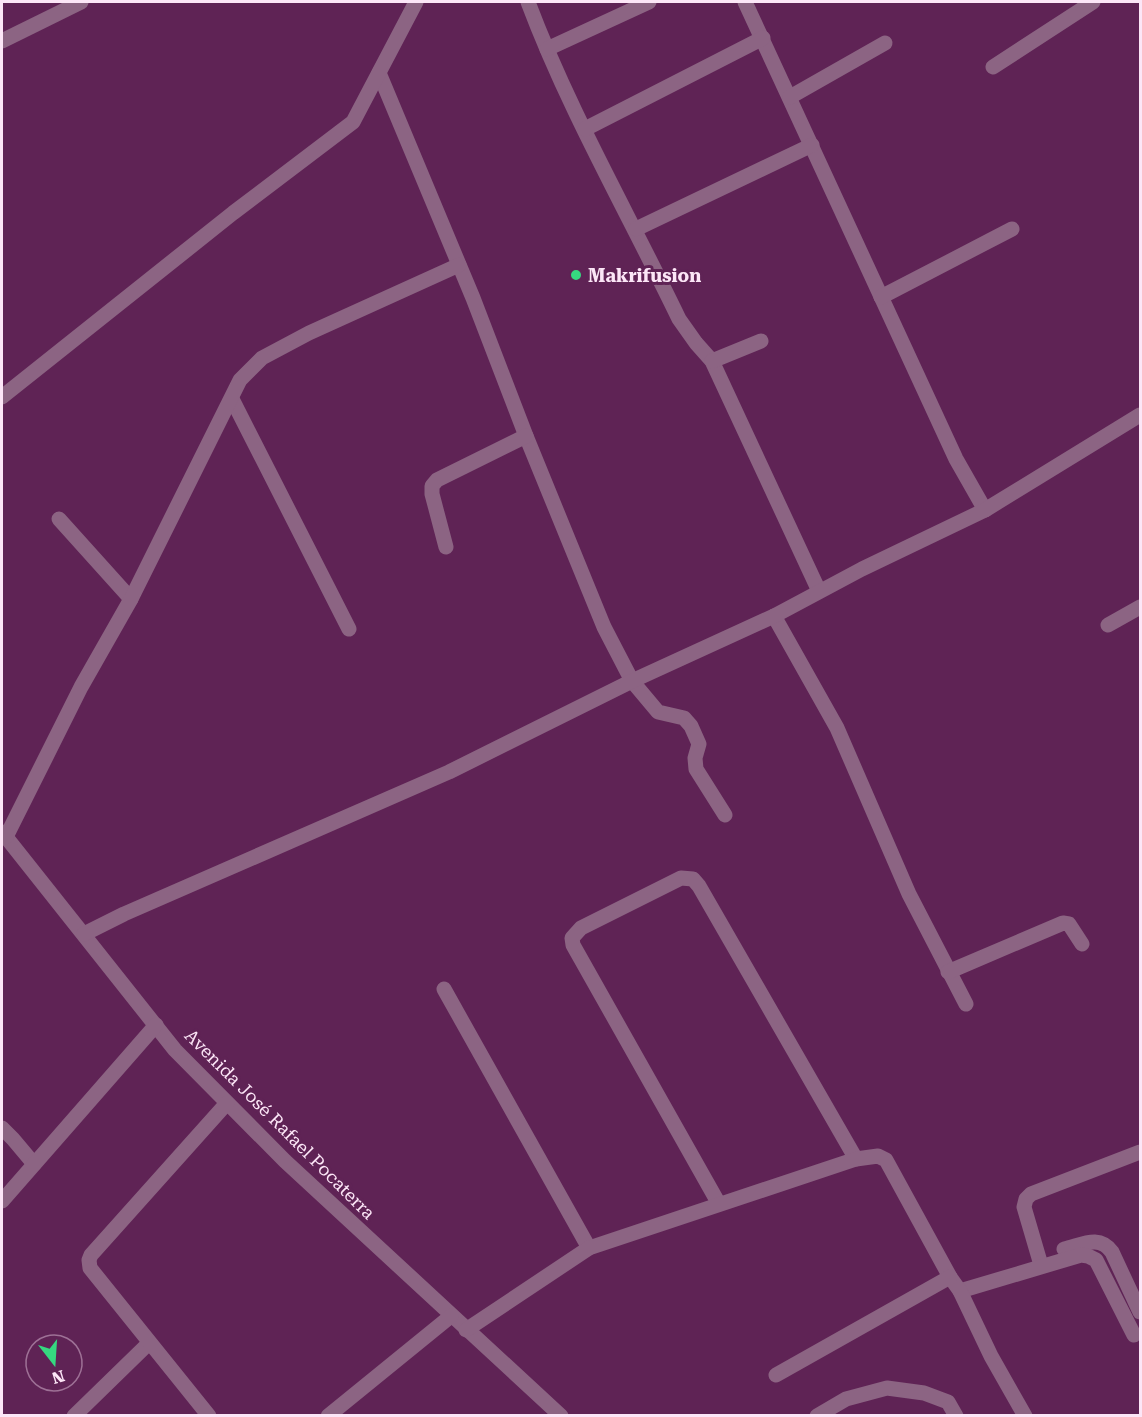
<svg xmlns="http://www.w3.org/2000/svg" width="1142" height="1417" font-family="'Roboto Serif',serif">
<style>
.lines{fill:none;stroke-linecap:round;stroke-linejoin:round}
.minor{stroke:#8c6483;stroke-width:15}
.poi-dot{fill:#36d880;stroke:#5f2355;stroke-width:2}
.labels{text-anchor:middle;dominant-baseline:central;stroke-width:6;stroke-linejoin:round;paint-order:stroke}
.poi-label{font-size:18px;font-weight:bold;fill:#fce6f7;stroke:#5f2355;text-anchor:start}
.street-label{font-size:18px;fill:#fce6f7;stroke:#5f2355}
</style>
<rect width="100%" height="100%" fill="#5f2355"/>
<g class="lines">
<g class="minor">
<path d="M528 2C569 111 628 213 679 319L696 343 712 361 819 591"/>
<path d="M745 2 956 459 985 510"/>
<path d="M2 41 81 2"/>
<path d="M547 49 649 2"/>
<path d="M993 67 1093 2"/>
<path d="M379 73 473 298 526 436 604 627 632 681 658 712 684 718 691 726 699 744 695 758 696 769 725 815"/>
<path d="M790 97 885 43"/>
<path d="M585 129 763 38"/>
<path d="M636 229 812 145"/>
<path d="M881 297 1012 229"/>
<path d="M712 361 761 341"/>
<path d="M2 397 233 213 353 122 416 2"/>
<path d="M232 399 349 629"/>
<path d="M59 519 131 599"/>
<path d="M446 547 432 494V486L437 480 526 436"/>
<path d="M774 616 837 728 909 894 966 1004"/>
<path d="M1108 625 1140 607"/>
<path d="M2 832 175 1050 285 1161 561 1416"/>
<path d="M6 837 81 687 131 599 240 380 262 358 309 333 459 265"/>
<path d="M84 934 124 914 449 772 632 681 774 616 862 569 985 510 1140 415"/>
<path d="M948 972 1063 923 1069 924 1082 944"/>
<path d="M444 989 589 1248"/>
<path d="M2 1128 13 1139 34 1164"/>
<path d="M2 1201 156 1025"/>
<path d="M719 1204 573 945 572 938 581 928 681 878 693 879 699 886 856 1159"/>
<path d="M1064 1249C1082 1245 1099 1234 1112 1252L1140 1312"/>
<path d="M1041 1265 1024 1207 1026 1199 1031 1194 1140 1152"/>
<path d="M960 1291 1081 1255 1088 1256 1096 1260 1134 1335"/>
<path d="M466 1330 589 1248 856 1159 878 1156 886 1160 950 1277 960 1291 991 1356 1025 1416"/>
<path d="M776 1375 950 1277"/>
<path d="M74 1416 149 1343"/>
<path d="M209 1416 90 1268 89 1260 91 1255 227 1103"/>
<path d="M328 1416 451 1316"/>
<path d="M817 1416 846 1399 887 1388 924 1393 948 1402 956 1416"/>
</g>
</g>
<circle class="poi-dot" cx="576" cy="275" r="6"/>
<g class="labels">
<g class="poi-label">
<text x="588" y="275">Makrifusion</text>
</g>
<g class="street-label">
<text transform="translate(280 1124) rotate(45)">Avenida José Rafael Pocaterra</text>
</g>
</g>
<rect width="1142" height="1417" fill="none" stroke="#fce6f7" stroke-width="6"/>
<g transform="translate(54 1363) rotate(163)"><circle r="28" fill="#5f2355" stroke="#9e7196" stroke-width="1.5"/>
<path d="M0-4.5L10 22L0 15L-10 22Z" fill="#36d880"/>
<text y="-9" font-size="16" font-weight="bold" text-anchor="middle" fill="#fce6f7">N</text>
</g>
</svg>
